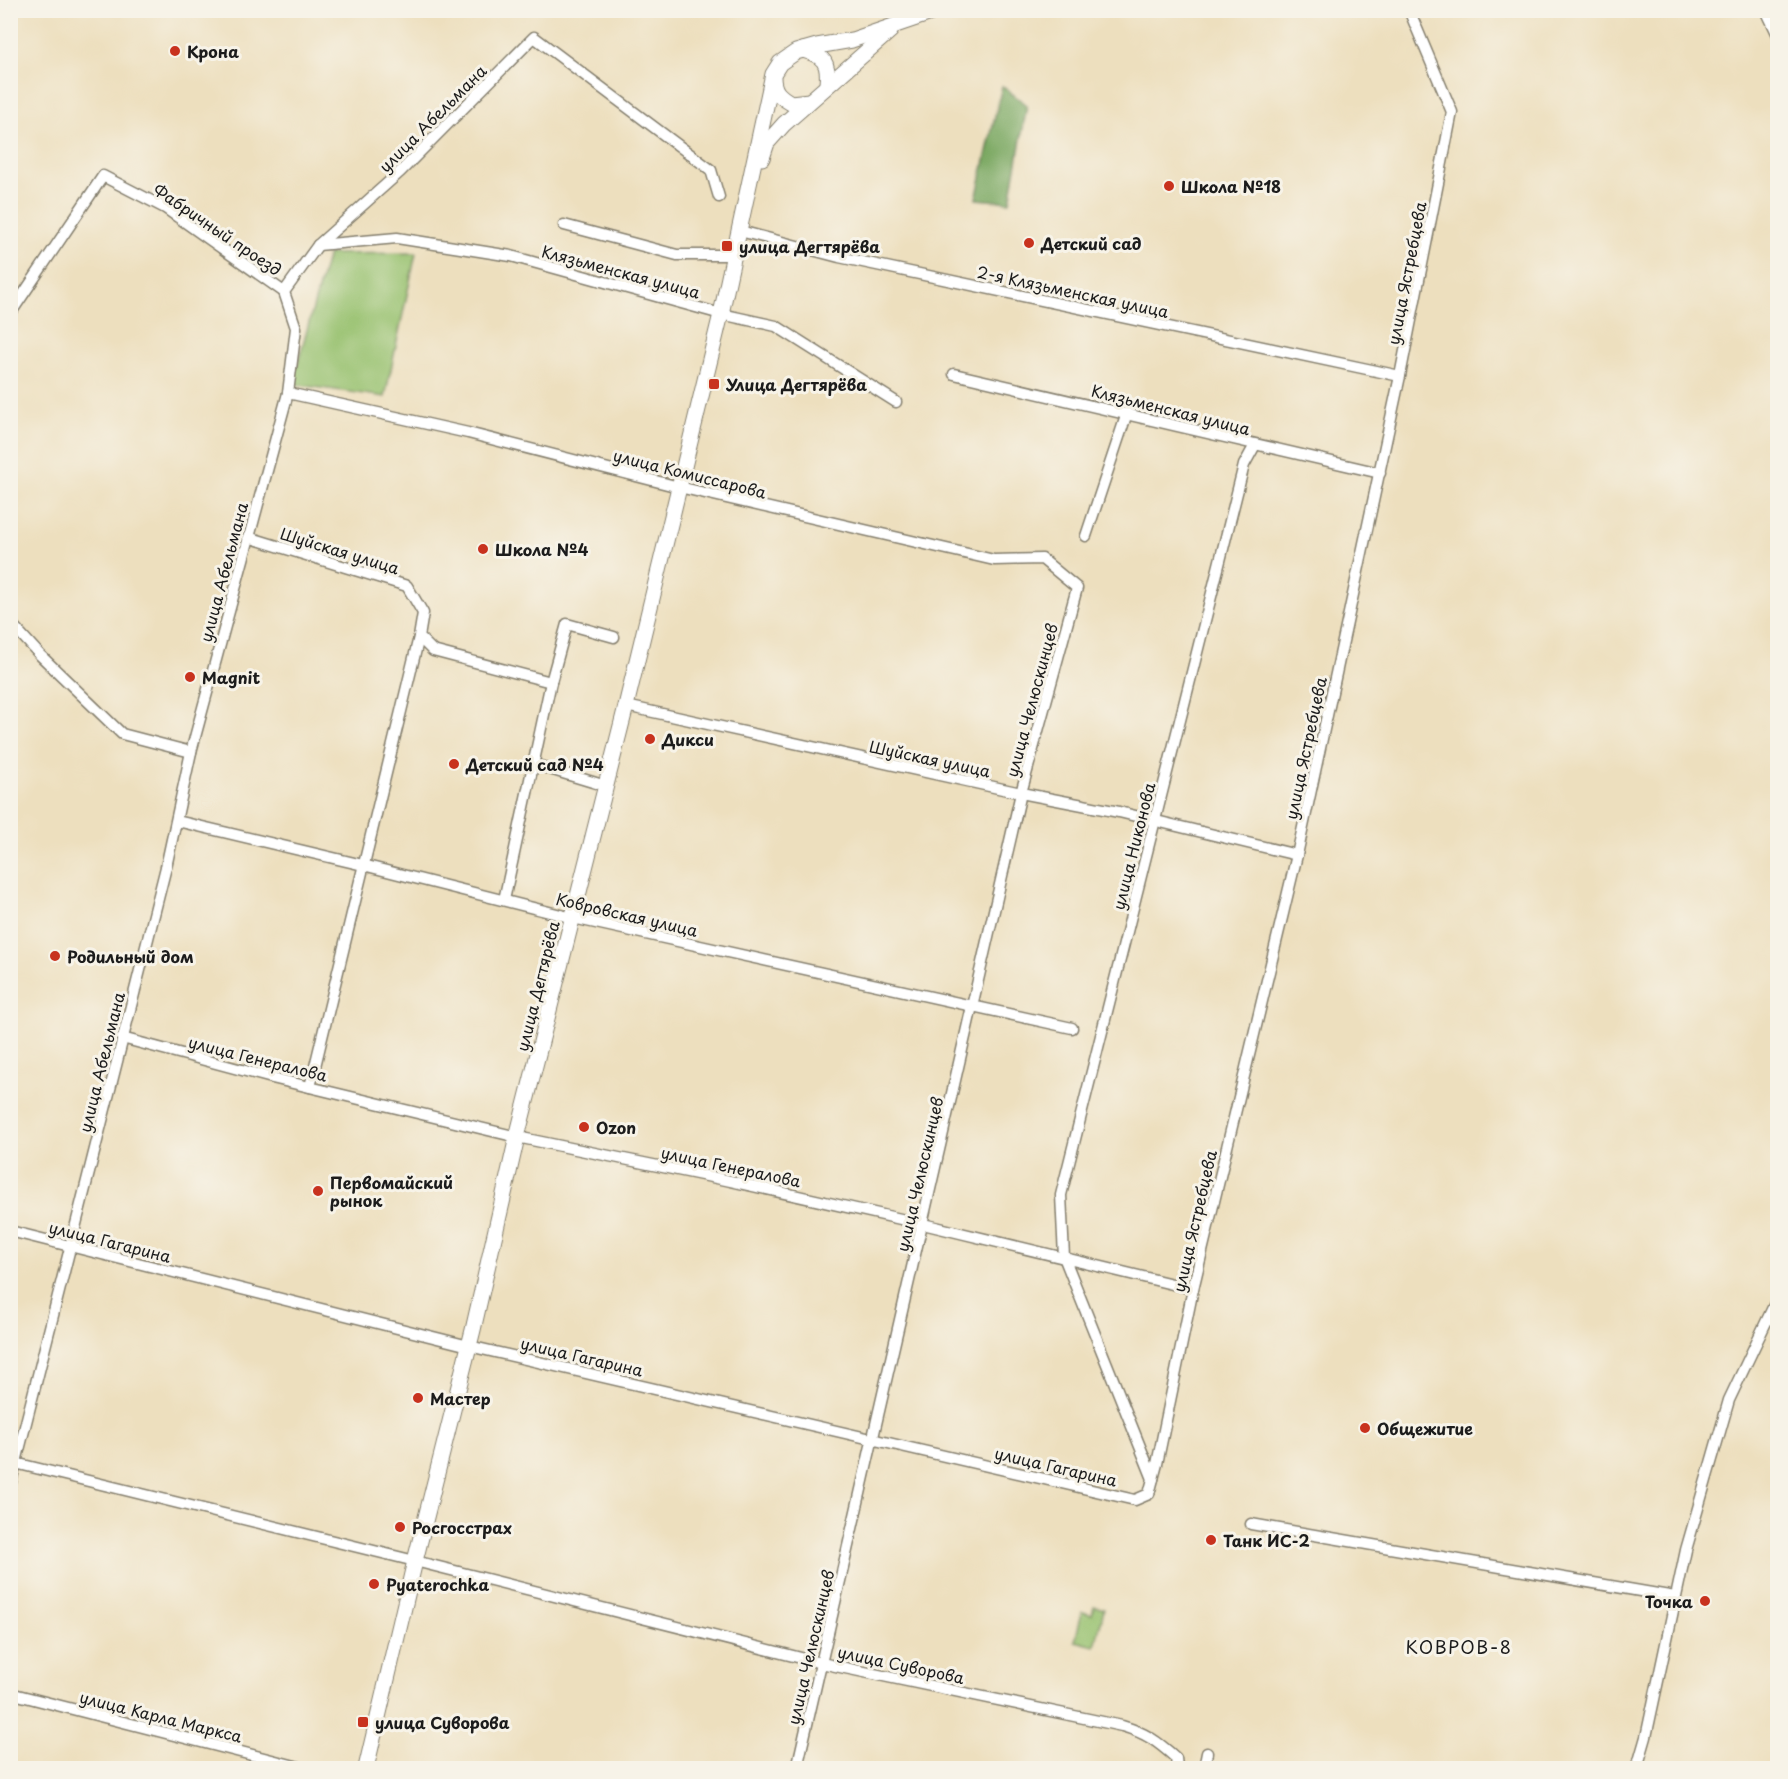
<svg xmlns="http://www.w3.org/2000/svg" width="1788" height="1779" font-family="'Playpen Sans',sans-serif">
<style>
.green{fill:#97c16e;stroke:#5a6e45;stroke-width:1.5}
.forest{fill:#79a761;stroke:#4a623e;stroke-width:1.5}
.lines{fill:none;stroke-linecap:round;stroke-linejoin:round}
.minor-casing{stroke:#847e6d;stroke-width:13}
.secondary-casing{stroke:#847e6d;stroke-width:17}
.minor{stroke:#fff;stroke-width:10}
.secondary{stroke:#fff;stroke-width:15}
.poi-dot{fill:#c8321e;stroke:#f7f3e8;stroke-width:2}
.labels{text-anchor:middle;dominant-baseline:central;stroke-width:6;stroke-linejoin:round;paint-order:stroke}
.poi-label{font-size:16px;font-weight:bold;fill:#1c1c1c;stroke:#f7f3e8;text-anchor:start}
.street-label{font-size:16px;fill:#1c1c1c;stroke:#f7f3e8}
.neighbourhood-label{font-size:18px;letter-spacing:1.5px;fill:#1c1c1c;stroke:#f7f3e8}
</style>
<rect width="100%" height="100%" fill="#f7f3e8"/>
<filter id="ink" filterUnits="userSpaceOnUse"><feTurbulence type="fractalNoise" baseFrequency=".0167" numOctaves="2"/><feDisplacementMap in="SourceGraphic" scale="12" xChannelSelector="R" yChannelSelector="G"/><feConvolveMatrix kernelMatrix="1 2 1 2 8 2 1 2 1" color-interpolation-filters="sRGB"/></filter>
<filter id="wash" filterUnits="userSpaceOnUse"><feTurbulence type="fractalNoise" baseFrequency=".008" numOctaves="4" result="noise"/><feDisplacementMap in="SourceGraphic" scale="24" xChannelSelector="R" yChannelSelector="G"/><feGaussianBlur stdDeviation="1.35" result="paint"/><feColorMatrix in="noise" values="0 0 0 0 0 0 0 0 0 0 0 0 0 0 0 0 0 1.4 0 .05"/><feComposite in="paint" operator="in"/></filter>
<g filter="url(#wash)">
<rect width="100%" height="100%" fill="#eddfbe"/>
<g class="green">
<path d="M416 253 385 397 292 384 328 254Z"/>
<path d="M1094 1606 1104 1609 1095 1646 1075 1641 1082 1612 1092 1614Z"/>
</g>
<path class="forest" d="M1002 86 1027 105 1010 202 976 199Z"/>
</g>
<g filter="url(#ink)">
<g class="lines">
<defs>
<g id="minor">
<path d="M1766 10 1778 35"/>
<path d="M564 225 677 255H734"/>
<path d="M740 231 839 257 1400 376"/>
<path d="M318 245 397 238 511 256 721 314 776 326 896 402"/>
<path d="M10 314 103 176 165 208 284 292"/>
<path d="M954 374 1380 473"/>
<path d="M288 393 468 433 679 487 994 560 1042 559 1077 588 1021 793 797 1768"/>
<path d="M1086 536 1127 413"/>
<path d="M248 537 407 586 423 613 419 637 433 651 551 682"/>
<path d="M10 622 40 655 122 734 191 752"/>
<path d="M626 706 1021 793 1119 812 1297 855"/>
<path d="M533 764 606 786"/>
<path d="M177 821 363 865 573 918 1072 1028"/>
<path d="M504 900 551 682 567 624 614 637"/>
<path d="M122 1038 272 1078 517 1137 726 1180 923 1224 1193 1289"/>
<path d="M310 1087 419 637"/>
<path d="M10 1231 469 1346 1135 1500 1149 1494 1157 1464 1193 1289 1297 855 1400 376 1452 112 1409 10"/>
<path d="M11 1462 415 1561 821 1663 1122 1726C1146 1733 1157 1741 1176 1758L1177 1768"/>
<path d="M1153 1479 1064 1257 1061 1195 1244 465 1255 445"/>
<path d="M10 1486 166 867 191 752 288 393 296 328 284 292 318 245 400 172 534 37 711 170 719 197"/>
<path d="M1251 1524 1675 1597"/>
<path d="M10 1693 303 1768"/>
<path d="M1204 1768 1207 1753"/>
<path d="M1637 1768 1646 1737 1686 1550 1729 1400 1778 1297"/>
</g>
<g id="secondary">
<path d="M803 50C825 56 829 63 827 85"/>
<path d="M773 77C773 91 779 96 791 103L809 101"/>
<path d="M762 158 767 143 784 124 891 30"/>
<path d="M366 1768 415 1561 473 1330 517 1137 626 706 721 314 773 74 780 63 796 52 817 46 852 40 940 10"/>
</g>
</defs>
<use href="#minor" class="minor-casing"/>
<use href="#secondary" class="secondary-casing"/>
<use href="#minor" class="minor"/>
<use href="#secondary" class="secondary"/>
</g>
</g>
<g class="poi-dot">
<circle cx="175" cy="51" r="6"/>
<circle cx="1169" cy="186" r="6"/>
<circle cx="1029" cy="243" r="6"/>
<rect x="721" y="240" width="12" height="12" rx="3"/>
<rect x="708" y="378" width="12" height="12" rx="3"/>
<circle cx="483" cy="549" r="6"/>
<circle cx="190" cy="677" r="6"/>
<circle cx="650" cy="739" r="6"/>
<circle cx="454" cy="764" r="6"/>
<circle cx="55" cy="956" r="6"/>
<circle cx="584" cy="1127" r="6"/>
<circle cx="318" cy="1191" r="6"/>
<circle cx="418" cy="1398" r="6"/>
<circle cx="1365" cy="1428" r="6"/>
<circle cx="400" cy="1527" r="6"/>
<circle cx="1211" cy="1540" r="6"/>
<circle cx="374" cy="1584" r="6"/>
<circle cx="1705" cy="1601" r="6"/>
<rect x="357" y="1716" width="12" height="12" rx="3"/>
</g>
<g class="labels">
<g class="poi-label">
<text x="187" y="51">Крона</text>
<text x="1181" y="186">Школа №18</text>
<text x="1041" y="243">Детский сад</text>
<text x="739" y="246">улица Дегтярёва</text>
<text x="726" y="384">Улица Дегтярёва</text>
<text x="495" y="549">Школа №4</text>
<text x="202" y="677">Magnit</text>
<text x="662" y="739">Дикси</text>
<text x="466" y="764">Детский сад №4</text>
<text x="67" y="956">Родильный дом</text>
<text x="596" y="1127">Ozon</text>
<text x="330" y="1182">Первомайский<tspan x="330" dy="18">рынок</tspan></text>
<text x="430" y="1398">Мастер</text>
<text x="1377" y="1428">Общежитие</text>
<text x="412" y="1527">Росгосстрах</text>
<text x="1223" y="1540">Танк ИС-2</text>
<text x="386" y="1584">Pyaterochka</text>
<text x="1693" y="1601" text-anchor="end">Точка</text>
<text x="375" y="1722">улица Суворова</text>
</g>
<g class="street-label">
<text transform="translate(432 118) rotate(-45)">улица Абельмана</text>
<text transform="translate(218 229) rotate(34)">Фабричный проезд</text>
<text transform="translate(621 271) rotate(15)">Клязьменская улица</text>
<text transform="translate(1406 273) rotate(-79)">улица Ястребцева</text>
<text transform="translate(1073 291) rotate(12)">2-я Клязьменская улица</text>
<text transform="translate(1171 409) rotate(14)">Клязьменская улица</text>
<text transform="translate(690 473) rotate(14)">улица Комиссарова</text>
<text transform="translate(340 550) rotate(17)">Шуйская улица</text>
<text transform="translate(223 572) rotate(-75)">улица Абельмана</text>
<text transform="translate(1031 700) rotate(-75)">улица Челюскинцев</text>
<text transform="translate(1305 748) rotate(-78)">улица Ястребцева</text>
<text transform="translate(930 758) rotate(12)">Шуйская улица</text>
<text transform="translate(1133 846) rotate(-76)">улица Никонова</text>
<text transform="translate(627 914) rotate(13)">Ковровская улица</text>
<text transform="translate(537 986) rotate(-76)">улица Дегтярёва</text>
<text transform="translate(258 1058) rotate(14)">улица Генералова</text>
<text transform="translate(101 1062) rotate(-76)">улица Абельмана</text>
<text transform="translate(731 1166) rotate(12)">улица Генералова</text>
<text transform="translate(919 1174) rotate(-77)">улица Челюскинцев</text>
<text transform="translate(1194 1221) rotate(-77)">улица Ястребцева</text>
<text transform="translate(110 1241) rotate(14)">улица Гагарина</text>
<text transform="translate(582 1356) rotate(13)">улица Гагарина</text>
<text transform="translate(1056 1466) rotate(13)">улица Гагарина</text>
<text transform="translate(810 1647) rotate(-77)">улица Челюскинцев</text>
<text transform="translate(901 1664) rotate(12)">улица Суворова</text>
<text transform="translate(161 1716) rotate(14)">улица Карла Маркса</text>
</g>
<g class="neighbourhood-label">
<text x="1459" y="1646">КОВРОВ-8</text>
</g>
</g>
<rect width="1788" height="1779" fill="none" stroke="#f7f3e8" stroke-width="36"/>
</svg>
